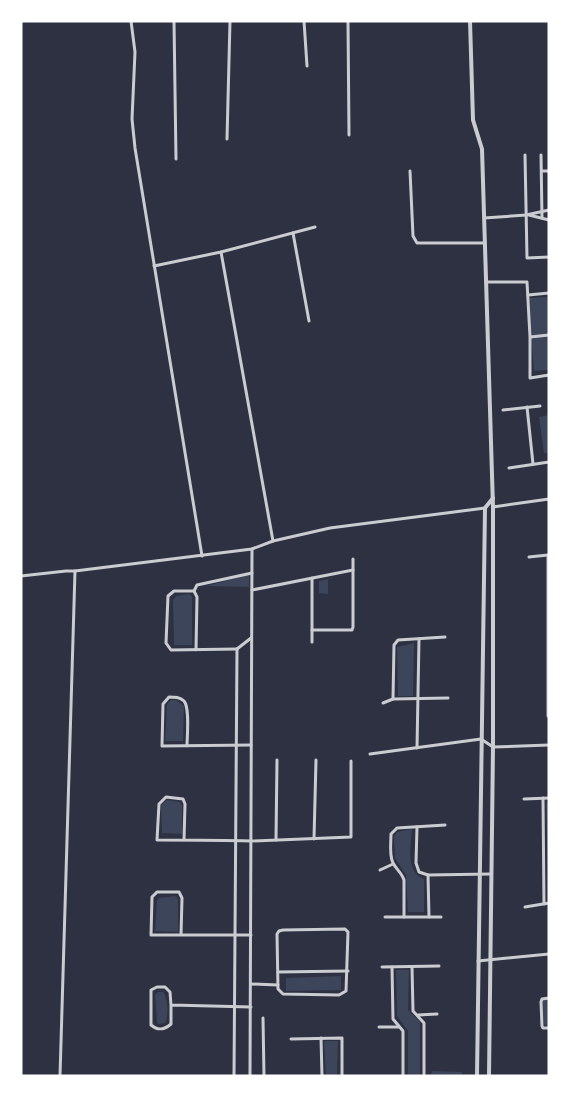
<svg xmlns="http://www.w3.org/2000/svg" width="570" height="1097" font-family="Figtree,sans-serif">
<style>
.green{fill:#3c4559}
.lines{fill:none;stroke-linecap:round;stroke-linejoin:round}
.minor{stroke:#caccd0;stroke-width:3}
.tertiary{stroke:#caccd0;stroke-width:4}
</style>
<rect width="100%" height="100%" fill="#2d3142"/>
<g class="green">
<path d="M547 297 549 304V370L534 371 528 298Z"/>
<path d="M549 415V453H544L539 417Z"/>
<path d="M249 575V587L206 586Z"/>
<path d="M328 579V594L319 593V581Z"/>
<path d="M189 594 192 596V645H174L173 600 176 596Z"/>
<path d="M414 643 413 696H398L397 647Z"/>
<path d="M171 700H176L184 706 183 741H165L167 704Z"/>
<path d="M167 800 180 802 182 805V834L162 833 161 805Z"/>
<path d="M549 801V898L546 803Z"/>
<path d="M412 829C411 845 405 872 424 879V912H408L406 875 395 858 394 836 397 832Z"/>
<path d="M175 896 178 899V932L155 931 157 901 159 898Z"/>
<path d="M396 970H409L408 1010 420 1022V1075L408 1076V1031L397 1016Z"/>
<path d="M341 976V990L286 991V978Z"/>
<path d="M158 992H163C168 998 169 1016 165 1023L158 1024 157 1021 155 995Z"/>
<path d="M545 999H549L548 1027 544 1024 542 1003Z"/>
<path d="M324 1041H338L337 1076H326Z"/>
<path d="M432 1071 462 1072 461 1076 431 1075Z"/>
</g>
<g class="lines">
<g class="minor">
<path d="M131 21 135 52 132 119 135 148 202 556"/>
<path d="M174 21 176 159"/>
<path d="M304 21 307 66"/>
<path d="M348 21 349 135"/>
<path d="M227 139 230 21"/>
<path d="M525 155 527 258 549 257"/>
<path d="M541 155 542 218"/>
<path d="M410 171 413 236 417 243H485"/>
<path d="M542 171H549"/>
<path d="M529 215 549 220"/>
<path d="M484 218 526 215 549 210"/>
<path d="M293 233 309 321"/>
<path d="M221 252 273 541"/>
<path d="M154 266 221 252 315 227"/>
<path d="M486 282H527L530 337 549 335"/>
<path d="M528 295 549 293"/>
<path d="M530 338V378L549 375"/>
<path d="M527 407 533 464"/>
<path d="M503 410 540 406"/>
<path d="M509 468 549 462"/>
<path d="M493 507 549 499"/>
<path d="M529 557 548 555"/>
<path d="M21 576 66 571H75L252 549 273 541 330 528 485 508"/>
<path d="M312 578V642"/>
<path d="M252 590 353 570"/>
<path d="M194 591 197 585 252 573"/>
<path d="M312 630H352L353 627V559"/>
<path d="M237 649 251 638"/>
<path d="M196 650 197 597 194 591H174L168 596 166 643 171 650 237 649"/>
<path d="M393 699 394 645 398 640 445 637"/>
<path d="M383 703 393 699 448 698"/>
<path d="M548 716V555"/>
<path d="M187 746C187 737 190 708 184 701 180 697 175 697 169 697L163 704 162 746 251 745"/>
<path d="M417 748 419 639"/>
<path d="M370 754 481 739 493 747 549 745"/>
<path d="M543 798 544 904"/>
<path d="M524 799 549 798"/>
<path d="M417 827 416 863 419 872 428 875 491 874"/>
<path d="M314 839 316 760"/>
<path d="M184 840 185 804 183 799 166 797 159 804 157 840C188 840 220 840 251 841L351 837V761"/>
<path d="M276 840 277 760"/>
<path d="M380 870 393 864"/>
<path d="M428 875 429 917"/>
<path d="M525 907 549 903"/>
<path d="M385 917H441"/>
<path d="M404 917V880C402 873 396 869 393 863 389 855 391 842 391 834L397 828 445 825"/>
<path d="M345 929 348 932 346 991 339 995 283 994 278 989 277 934 279 931 283 930Z"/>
<path d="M181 935 182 898 179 892H157L152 897 151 935H251"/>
<path d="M478 961 549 954"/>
<path d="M382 967 439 966"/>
<path d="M392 967 393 1019 403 1031V1076"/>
<path d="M412 967 413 1011 424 1023V1076"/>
<path d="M278 972 348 971"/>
<path d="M251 984 278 985"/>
<path d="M549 998 542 999 541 1002 542 1026 543 1028H549"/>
<path d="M171 1005 170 992 165 987H157L151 990V1025C158 1031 164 1030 171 1024V1005L251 1007"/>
<path d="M418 1015 437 1014"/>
<path d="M263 1018 264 1076"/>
<path d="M379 1027H399"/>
<path d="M321 1038 322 1076"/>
<path d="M291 1039 342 1038V1076"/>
<path d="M60 1076 75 571"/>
<path d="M234 1076 237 649"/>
<path d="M250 1076 252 549"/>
</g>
<g class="tertiary">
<path d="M470 21 473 120 482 149 493 507V747L489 1076"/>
<path d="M477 1076 485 508 493 498"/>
</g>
</g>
<rect width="570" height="1097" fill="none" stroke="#ffffff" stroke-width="45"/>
</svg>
